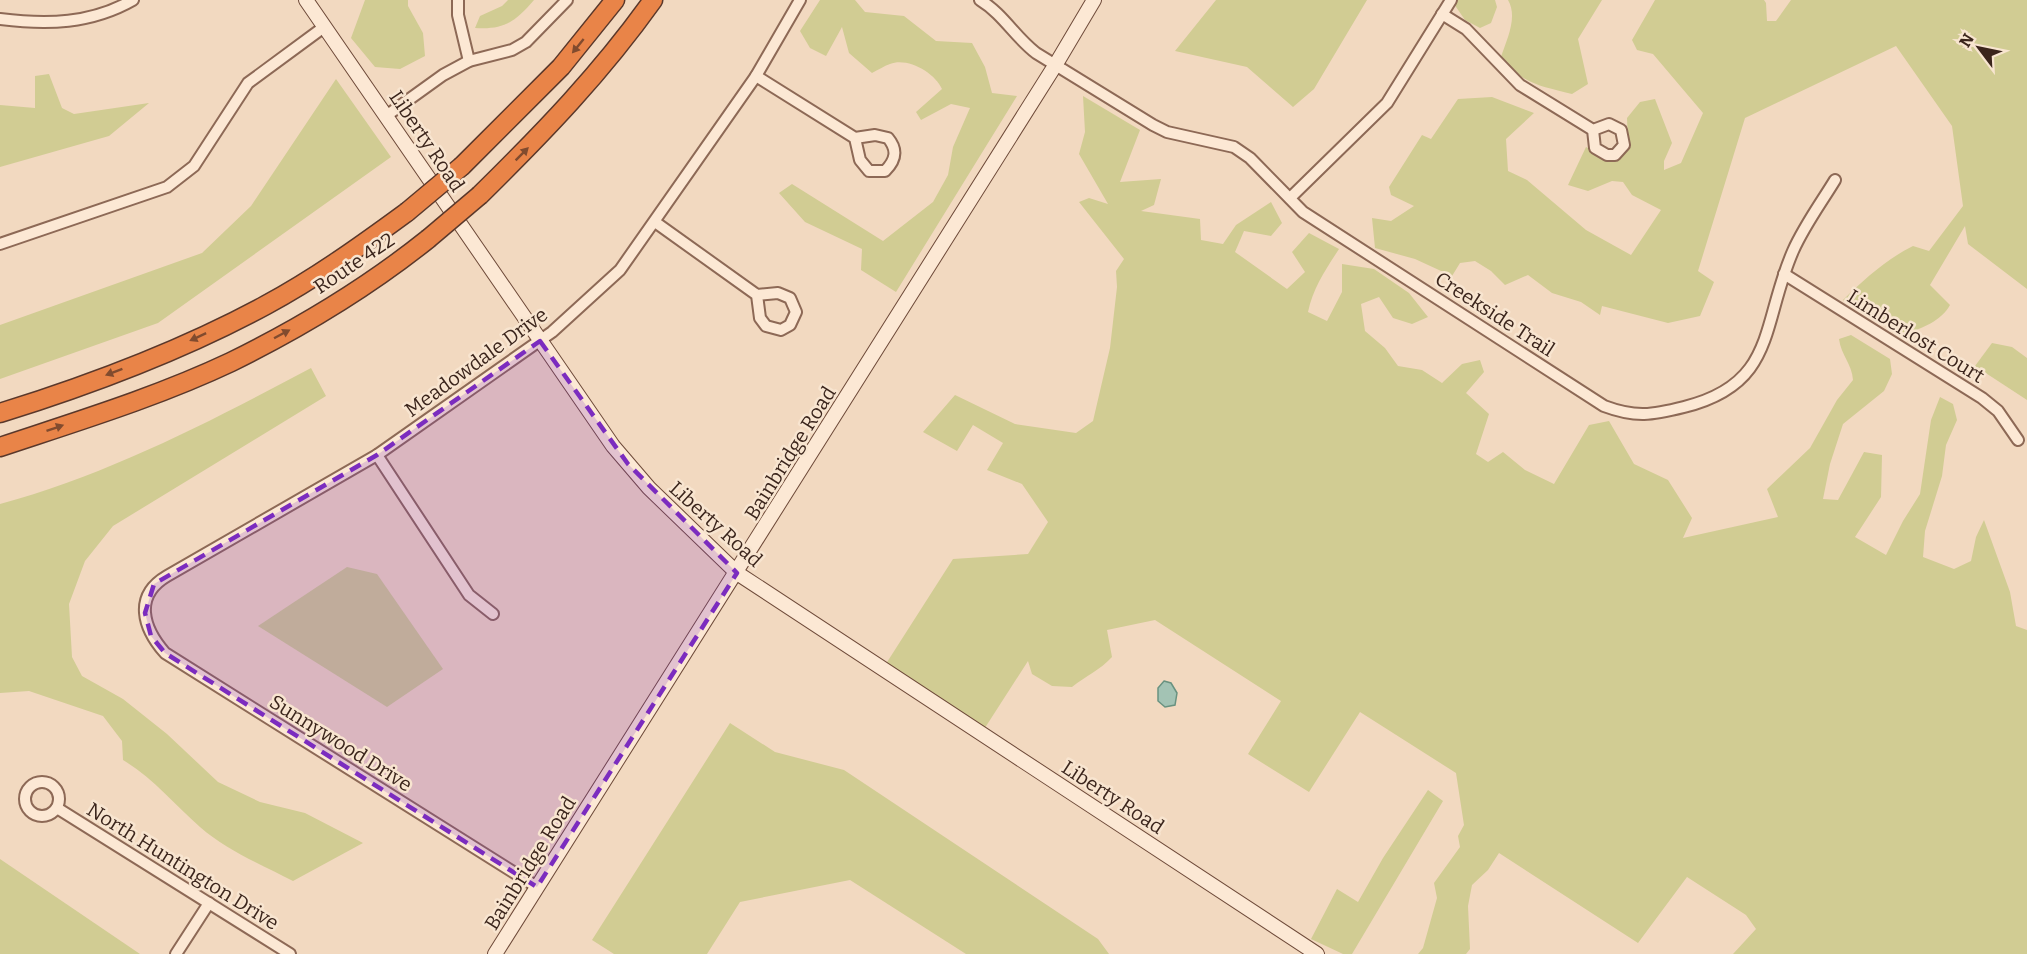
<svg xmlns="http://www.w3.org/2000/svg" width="2027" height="954" font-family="Bitter,serif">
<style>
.green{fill:#d1cc93}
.water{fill:#a3c3b4;stroke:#699280;stroke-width:1.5}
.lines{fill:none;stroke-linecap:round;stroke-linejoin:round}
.street-casing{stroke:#8d6956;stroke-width:14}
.secondary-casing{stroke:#6e4a39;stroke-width:16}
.highway-casing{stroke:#5a382b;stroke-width:21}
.street{stroke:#fce8d4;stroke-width:10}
.secondary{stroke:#fce8d4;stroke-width:14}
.highway{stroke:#e98448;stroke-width:18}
.highway-bridge-casing{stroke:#5a382b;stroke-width:21;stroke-linecap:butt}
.highway-bridge{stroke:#e98448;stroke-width:18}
.oneway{fill:#814b2e}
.marked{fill:#7b2cbf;fill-opacity:0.2;stroke:#7b2cbf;stroke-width:4.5;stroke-dasharray:12 8;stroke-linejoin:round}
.labels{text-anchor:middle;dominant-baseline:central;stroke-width:5;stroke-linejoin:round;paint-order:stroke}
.street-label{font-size:20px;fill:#3b251c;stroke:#f8e5d0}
</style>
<rect width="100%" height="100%" fill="#f2d9c0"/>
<g class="green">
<path d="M365 0H408V6L423 33 425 56 400 69 375 67 351 38Z"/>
<path d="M508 0H534C515 22 504 30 475 28L480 16 502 6Z"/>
<path d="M820 0H855L865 12 904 16 936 41 972 43 985 67 992 93 1017 96 896 292 861 270 862 249 805 222 779 193 792 184 883 241 933 202 948 175 953 147 970 108 951 104 921 120 916 112 942 89C935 73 908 57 890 64 884 66 878 70 872 73L849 53 842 27 826 56 810 48 800 31Z"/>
<path d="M1216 0H1367L1314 89 1293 107 1247 67 1175 51Z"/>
<path d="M1457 0H1495L1497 7 1491 23 1480 28 1465 20 1454 4Z"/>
<path d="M1508 0H1602L1578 39 1588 84 1572 94C1540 86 1522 84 1501 57 1507 39 1518 17 1508 0Z"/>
<path d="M1655 0H1764L1766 3 1767 21H1776L1791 0H2027V289L1968 244 1965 226 1930 285 1950 305C1941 321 1922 329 1905 333L1843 300C1865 279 1885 260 1913 246L1929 251 1963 206 1952 126 1896 46 1745 118 1698 271 1714 282 1700 316 1668 323 1602 306 1600 315 1581 302 1552 293 1528 275 1505 285 1491 271 1475 261 1460 263 1452 276 1415 259 1375 248 1372 218 1391 221 1414 206 1391 195 1389 187 1422 135 1431 139 1458 99 1492 97 1534 113 1506 139 1508 171 1527 180 1586 230 1631 255 1661 210 1632 195 1623 182 1612 181 1588 191 1568 185 1586 147 1614 162 1628 145 1627 118 1640 102 1655 99 1672 143 1664 161V170L1681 163 1703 113 1653 54 1637 50 1632 40Z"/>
<path d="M49 74 62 108 74 114 149 103 109 136 0 167V105L35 108V76Z"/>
<path d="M336 79 391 157 158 323 0 379V325L202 253 251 206Z"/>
<path d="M1083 96 1140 130 1120 182 1161 179 1154 205 1141 211 1200 219 1201 240 1223 244 1236 225 1271 202 1282 223 1271 236 1244 231 1235 252 1287 289 1305 272 1292 252 1309 233 1339 249C1326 269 1313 288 1308 312L1327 321 1342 292V264L1374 269 1409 293 1428 317 1412 324 1393 318 1379 297 1361 304 1365 331 1385 348 1398 366 1422 370 1442 383 1462 364 1480 360 1484 372 1466 393 1489 414 1476 454 1488 462 1503 452 1525 470 1554 484 1589 425 1609 421 1634 464 1668 480 1692 518 1683 538 1778 517 1767 489 1810 448 1837 400 1853 380C1852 364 1841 355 1839 339L1851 335 1890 359 1892 374 1884 391 1843 424 1830 464 1823 499 1838 500 1864 452 1882 455 1881 497 1855 537 1886 555 1903 521 1920 494 1931 420 1940 397 1953 404 1957 420 1946 445 1942 476 1925 531 1923 557 1954 569 1971 561 1976 537 1984 520 2010 592 2016 626 2027 630V954H1733L1756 929 1746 915 1687 877 1638 943 1499 853 1488 870 1472 885 1468 906 1470 949 1466 954H1418L1423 948 1437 898 1434 883 1460 847 1458 836 1464 825 1456 773 1360 712 1309 792 1248 754 1281 701 1155 620 1107 630 1112 657C1100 670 1086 676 1072 687L1052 686 1032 674 1028 661 981 734 882 670 953 559 1028 554 1048 522 1022 484 987 470 1003 443 973 425 957 451 923 432 955 395 1015 424 1076 433 1093 421 1110 348 1117 287 1116 271 1124 259 1079 202 1089 198 1108 204 1079 154 1085 132Z"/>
<path d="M1992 343 2012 347 2027 358V400L1975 366Z"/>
<path d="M311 368 326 396 113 526 85 561 69 604 72 657 82 676 123 699 167 734 218 782 260 802 305 813 363 843 293 881C262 865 226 850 200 827 174 804 153 778 123 760L122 741 103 716 29 691 0 693V504C110 474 211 421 311 368Z"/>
<path d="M347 567 377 574 443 669 387 707 258 626Z"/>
<path d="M730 723 775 752 844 770 1098 939 1109 954H966L850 880 740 902 707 954H614L592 940Z"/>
<path d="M1428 790 1443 801 1352 954H1343L1311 939 1337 889 1358 902 1383 858Z"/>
<path d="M0 859 140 954H0Z"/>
</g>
<path class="water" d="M1164 681 1171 683 1177 693 1175 705 1165 707 1158 701V688Z"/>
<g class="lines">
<defs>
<g id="street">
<path d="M458 0V15L469 61"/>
<path d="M980 0C1003 14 1015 37 1036 53L1153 125 1167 132 1234 147 1250 158 1303 212 1604 406C1636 418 1652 415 1684 407 1777 384 1761 324 1793 251 1804 226 1821 203 1835 180"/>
<path d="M1442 14 1466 29 1520 85 1593 130 1609 124 1621 130 1624 145 1615 155H1607L1595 148 1593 130"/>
<path d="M0 19C47 25 91 24 133 0"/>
<path d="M756 76 855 138 860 160 869 171H885C896 160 898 150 888 138L875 135 855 138"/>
<path d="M386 116 443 75 469 61 512 50 526 42 567 0"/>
<path d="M1290 198 1387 103 1451 0"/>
<path d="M655 222 757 295 760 318 766 326 781 330 790 325 796 312 790 298 778 293 757 295"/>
<path d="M0 244 167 187 194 166 248 83 324 27"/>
<path d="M1784 274 1982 398 1998 411 2018 440"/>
<path d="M377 455 469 595 493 614"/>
<circle cx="42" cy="799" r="17"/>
<path d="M57 808 290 954"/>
<path d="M537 887 165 653C143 628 133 596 167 576L377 455 552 332 620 270 756 76 800 0"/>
<path d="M176 954 209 903"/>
</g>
<g id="secondary">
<path d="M306 0 613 446 649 488 737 573 1317 954"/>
<path d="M495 954 1056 64 1094 0"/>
</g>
<g id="highway">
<path d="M462 166 561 67 615 0"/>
<path d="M480 195C544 132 601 73 653 0"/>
<path d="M0 413C90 385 183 350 266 305 316 278 362 245 407 212"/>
<path d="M0 447C78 421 157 397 231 362 300 328 368 287 428 239"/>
</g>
</defs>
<use href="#street" class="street-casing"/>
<use href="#secondary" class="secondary-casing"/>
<use href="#highway" class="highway-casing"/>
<use href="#street" class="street"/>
<use href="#secondary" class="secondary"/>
<use href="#highway" class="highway"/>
<defs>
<g id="highway-bridge">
<path d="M407 212 462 166"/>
<path d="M428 239 480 195"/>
</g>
</defs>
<use href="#highway-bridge" class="highway-bridge-casing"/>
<use href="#highway-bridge" class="highway-bridge"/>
</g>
<defs><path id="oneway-solid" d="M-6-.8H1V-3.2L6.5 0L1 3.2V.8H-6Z" transform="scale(1.5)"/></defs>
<g class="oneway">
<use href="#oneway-solid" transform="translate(578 46) rotate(129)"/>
<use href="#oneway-solid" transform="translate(522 154) rotate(-45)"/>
<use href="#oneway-solid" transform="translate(282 334) rotate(-28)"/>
<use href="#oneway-solid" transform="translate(198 337) rotate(155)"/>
<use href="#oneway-solid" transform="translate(114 372) rotate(159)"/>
<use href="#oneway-solid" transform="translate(55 428) rotate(-19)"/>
</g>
<path class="marked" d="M540 341 628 464 737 573 537 887 165 653 151 636 145 613 154 584 377 455Z"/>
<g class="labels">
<g class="street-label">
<text transform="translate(427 141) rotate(56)">Liberty Road</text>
<text transform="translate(354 263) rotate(-34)">Route 422</text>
<text transform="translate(1495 314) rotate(33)">Creekside Trail</text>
<text transform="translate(1916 336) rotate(32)">Limberlost Court</text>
<text transform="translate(476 362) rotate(-36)">Meadowdale Drive</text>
<text transform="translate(790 453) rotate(-58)">Bainbridge Road</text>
<text transform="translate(716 524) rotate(42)">Liberty Road</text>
<text transform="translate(341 743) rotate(32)">Sunnywood Drive</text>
<text transform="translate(1113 797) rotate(33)">Liberty Road</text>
<text transform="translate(530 863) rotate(-58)">Bainbridge Road</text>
<text transform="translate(183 866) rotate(32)">North Huntington Drive</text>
</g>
</g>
<g transform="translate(1979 48) rotate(302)" stroke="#f8e5d0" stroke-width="4.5" paint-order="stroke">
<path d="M0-4.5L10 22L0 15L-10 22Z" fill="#3b251c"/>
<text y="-9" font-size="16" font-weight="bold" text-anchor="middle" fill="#3b251c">N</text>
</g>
</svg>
